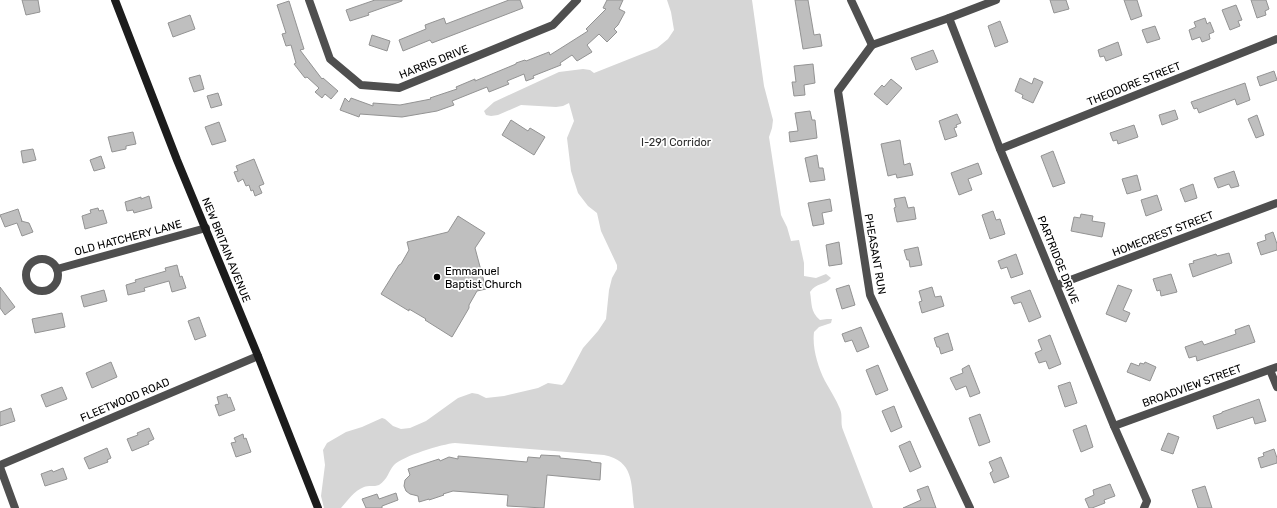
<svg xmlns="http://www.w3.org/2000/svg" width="1277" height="508" font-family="Rubik,sans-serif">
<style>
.green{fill:#d6d6d6}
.building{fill:#bfbfbf;stroke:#939393}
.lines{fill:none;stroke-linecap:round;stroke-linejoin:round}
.street{stroke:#4f4f4f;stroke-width:8}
.secondary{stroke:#1c1c1c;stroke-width:8}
.poi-dot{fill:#000;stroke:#fff;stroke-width:1.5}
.labels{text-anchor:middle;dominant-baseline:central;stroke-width:3.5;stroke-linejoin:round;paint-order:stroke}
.street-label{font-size:11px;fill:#000;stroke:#fff}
.park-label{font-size:11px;fill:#2d2d2d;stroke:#fff}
.poi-label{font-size:11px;fill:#000;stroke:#fff;text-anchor:start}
</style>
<rect width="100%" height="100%" fill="#fff"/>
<path class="green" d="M667 0H752L764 86 773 120 772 128 769 137 781 215 787 227 791 241 799 240 804 263V276L816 278 826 274 831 278C824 286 817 282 810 292 812 303 810 312 820 320L827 319H832L831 323 819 327 814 332C812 348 818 367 825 381 830 390 836 399 840 409 843 416 840 423 843 430L873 508H634C631 483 634 461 604 455L455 443C442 444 403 456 394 465 388 472 388 479 379 485 374 487 368 485 364 487 354 491 348 500 341 508H324L321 496 325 465 323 450 327 443 346 432 362 427 382 418 385 419 393 426 401 429 410 428 426 421 458 398 472 393 478 394 486 398 504 396 538 388 548 383 562 385 565 382 583 348 598 331 606 319 609 290 612 278 617 269V265L601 231 597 213 588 206 578 193 571 171 567 138 574 121 569 103 563 106 556 107 521 105 498 115 491 116 486 115 484 111 494 102 559 72 583 69 590 70 594 73 657 48 668 39 674 30 671 12Z"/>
<g class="building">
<path d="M22 0H38L40 12 26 15Z"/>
<path d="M375 0H402V1L368 13 369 15 350 21 346 10Z"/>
<path d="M509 0H520L523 8 432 43 430 40 403 51 399 40 426 29 425 25 444 18 446 24Z"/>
<path d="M607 0H623L619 9 625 12 618 25 614 29 617 32 607 42 599 34 587 45 592 52 577 61 572 55 560 63 561 65 533 76 534 78 526 81 524 74 507 81 509 84 489 92 487 87 452 101 454 105 437 111 402 117 360 114 359 117 340 110 345 98 349 102 351 98 373 106V103L400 105 431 99 430 98 457 89 456 87 475 79V81L516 64V63L525 60 526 61 549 52 550 55 588 31 586 29 606 9 603 8Z"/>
<path d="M795 0H808L814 35 820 34 822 46 803 49Z"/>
<path d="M1050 0H1066L1069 9 1054 13Z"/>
<path d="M1124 0H1137L1142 16 1131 20Z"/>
<path d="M1251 0H1266L1269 9 1265 11 1266 15 1257 18Z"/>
<path d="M289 1 304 49 300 50 322 79 323 78 338 91 331 99 325 94 322 98 315 92 319 88 307 77 305 78 294 64 296 63 291 45 286 46 282 34 286 33 277 5Z"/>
<path d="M1236 5 1242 20 1238 21 1240 26 1230 30 1222 10Z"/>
<path d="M190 15 195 29 173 37 168 23Z"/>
<path d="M1205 18 1207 24 1210 22 1214 32 1209 34 1210 39 1202 42 1200 37 1192 40 1189 30 1196 27 1194 22Z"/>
<path d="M1000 21 1008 42 995 47 988 26Z"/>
<path d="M1155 26 1160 39 1147 43 1142 30Z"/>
<path d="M372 35 390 41 387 51 369 45Z"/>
<path d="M1118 42 1122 55 1106 61 1104 56 1100 57 1098 50Z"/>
<path d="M933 50 938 62 916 70 911 58Z"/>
<path d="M813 64 815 83 804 85 805 95 794 96 792 82H796L794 66Z"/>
<path d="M1274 71 1277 80 1260 86 1257 77Z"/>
<path d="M200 75 204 89 194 92 189 78Z"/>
<path d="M1020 78 1032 84 1034 78 1043 82 1033 103 1022 98 1023 95 1015 91Z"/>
<path d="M891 79 902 88 887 105 874 94 882 85 884 87Z"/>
<path d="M1245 83 1250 100 1237 105 1235 99 1199 113 1197 108 1194 109 1191 102Z"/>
<path d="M218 93 222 105 211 108 207 96Z"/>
<path d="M1175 110 1178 119 1162 125 1159 115Z"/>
<path d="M810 111 812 120H815L817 138 790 142 789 132 798 131 795 113Z"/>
<path d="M957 114 961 123 956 125 957 127 954 128 957 136 945 140 939 121Z"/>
<path d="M1257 115 1264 135 1256 138 1248 119Z"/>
<path d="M511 120 528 131 530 128 545 137 534 155 502 135Z"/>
<path d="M219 122 226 141 212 145 205 127Z"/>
<path d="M1134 125 1138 137 1118 144 1117 140 1113 141 1110 133Z"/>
<path d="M133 132 136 144 126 146V149L112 152 108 137Z"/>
<path d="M900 140 904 165 910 163 913 175 897 178 896 174 888 176 881 144Z"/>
<path d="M33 149 36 160 23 163 21 151Z"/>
<path d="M1053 151 1065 183 1053 187 1041 156Z"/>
<path d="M817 155 819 168H823L825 180 810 182 805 158Z"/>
<path d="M101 156 105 168 94 171 90 160Z"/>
<path d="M254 159 264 184 259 186 262 193 255 196 253 190 251 191 249 185 246 186 243 179 238 182 234 172 238 171 236 166Z"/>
<path d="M978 163 982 174 968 179 972 190 959 195 951 173Z"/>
<path d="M1234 171 1239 186 1231 188 1229 184 1218 188 1214 178Z"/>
<path d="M1137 175 1141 190 1127 194 1122 179Z"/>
<path d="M1193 184 1197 198 1185 202 1180 189Z"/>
<path d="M1157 195 1162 210 1146 216 1141 200Z"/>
<path d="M149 196 152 208 134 213 133 210 127 211 125 202 141 197V199Z"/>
<path d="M905 197 908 208 914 207 916 219 897 222 894 208 896 207 894 199Z"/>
<path d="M830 199 832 211 822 213 824 224 813 226 808 203Z"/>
<path d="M98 208 99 211 103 210 107 223 85 229 82 216 91 213 90 210Z"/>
<path d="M18 209 22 221H21L29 223 33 232 22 236 17 223 5 227 0 215Z"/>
<path d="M993 211 996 220 1000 219 1005 234 990 239 982 215Z"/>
<path d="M1081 214 1093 216 1092 221 1105 223 1102 237 1071 231 1074 217 1080 218Z"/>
<path d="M458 216 485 233 475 248 486 289 477 291 469 305V308L452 337 425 320 426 319 409 309V311L381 294 399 265 401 264 409 250 407 242 448 232Z"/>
<path d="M1273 232 1277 244V250L1261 255 1257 243 1266 240 1265 235Z"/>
<path d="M839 242 842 264 829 266 826 245Z"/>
<path d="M918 247 922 265 910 267 909 260H907L904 250Z"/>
<path d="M1229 253 1232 263 1193 277 1189 264 1194 263 1193 261 1216 254 1217 256Z"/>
<path d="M1016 254 1023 274 1011 278 1007 267 1001 269 998 261Z"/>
<path d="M177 265 180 277 182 276 186 288 172 292 169 281 144 288 145 291 128 295 126 285 136 282 135 280 166 271 165 268Z"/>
<path d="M1171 274 1177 292 1161 296 1160 290 1157 291 1153 279Z"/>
<path d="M849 285 855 305 842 309 836 289Z"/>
<path d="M1118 285 1132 290 1123 310 1130 313 1126 322 1106 314Z"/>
<path d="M0 287 15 307 5 315 0 308Z"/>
<path d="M932 287 935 297 941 296 944 306 922 313 919 302 922 301 919 291Z"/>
<path d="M104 290 107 301 84 307 81 296Z"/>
<path d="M1030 290 1041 317 1029 322 1021 302 1014 304 1011 297Z"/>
<path d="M62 313 65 327 35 333 32 319Z"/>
<path d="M199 317 206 336 195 340 188 321Z"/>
<path d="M1249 325 1255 342 1197 361 1196 356 1189 358 1185 347 1202 341 1204 345 1236 334 1235 330Z"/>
<path d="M861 327 869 347 857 352 852 340 845 342 842 334Z"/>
<path d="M948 333 953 350 941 354 939 347H937L934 338Z"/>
<path d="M1050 335 1061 364 1049 369 1046 361 1039 363 1035 353 1042 350 1038 340Z"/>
<path d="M111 362 117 377 92 388 86 373Z"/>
<path d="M1145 362 1156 367 1150 381 1127 372 1131 363 1139 366 1140 363 1144 364Z"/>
<path d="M878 365 888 390 876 395 866 370Z"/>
<path d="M969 365 980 393 970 397 966 386 956 390 950 378 963 373 962 369Z"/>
<path d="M1070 382 1077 403 1065 407 1058 386Z"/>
<path d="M62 387 67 399 46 407 41 395Z"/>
<path d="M227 394 228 398 230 397 235 410 219 416 215 405 219 404 217 397Z"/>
<path d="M1259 399 1266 421 1255 424 1253 417 1217 429 1213 416 1222 413V412Z"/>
<path d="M894 406 902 427 891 432 882 411Z"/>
<path d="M11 408 15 421 0 426V412Z"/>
<path d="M980 414 990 442 979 446 969 418Z"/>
<path d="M1086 425 1093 447 1081 452 1073 430Z"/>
<path d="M149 428 154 439 148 442 149 444 132 451 127 439 138 435 137 433Z"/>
<path d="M1168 433 1179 437 1173 454 1161 450Z"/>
<path d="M243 434 244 439 246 438 251 452 236 457 231 443 236 442 234 438Z"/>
<path d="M910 441 921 467 910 472 899 446Z"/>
<path d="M107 448 111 458 107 460 108 462 89 469 84 458Z"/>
<path d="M1274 449 1277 458V463L1261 468 1258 458 1264 456 1263 453Z"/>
<path d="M541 455 560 456V458L591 461V462L601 463 600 480 547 475 544 508 507 506 508 495 453 491 443 494 444 495 429 500V499L419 502 418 496 410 494 406 491 404 486 405 480 410 475 408 469 439 459 440 461 449 457 458 459V456L527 462 528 457 540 458Z"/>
<path d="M1001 457 1009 477 994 483 990 473 993 471 989 462Z"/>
<path d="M63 468 67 479 45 486 41 474 52 470 53 472Z"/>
<path d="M1110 484 1115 496 1104 500 1105 503 1092 508H1089L1085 499 1094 495 1093 490Z"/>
<path d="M928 486 936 508H903L921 500 917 490Z"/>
<path d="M1205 486 1212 508H1198L1192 490Z"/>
<path d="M396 493 398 500 382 506V508H366L362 499 377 494 379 499Z"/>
</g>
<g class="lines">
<g class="street">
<path d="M309 0 330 59 361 85 399 88 553 25 577 0"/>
<path d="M851 0 872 45"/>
<path d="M949 18 1000 149 1114 426 1147 501 1144 508"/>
<path d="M872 45 838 91 870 295 970 508"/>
<path d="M872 45 949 18 996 0"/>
<path d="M1000 149 1277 39"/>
<circle cx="42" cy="275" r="16"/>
<path d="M57 269 206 228"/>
<path d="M1057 285 1277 203"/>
<path d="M1270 370 1277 387"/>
<path d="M1114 426 1277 367"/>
<path d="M0 465 258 356"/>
<path d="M0 467 15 508"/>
</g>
<path class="secondary" d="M115 0 177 160 258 356 318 508"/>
</g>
<circle class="poi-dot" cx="437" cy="277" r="4"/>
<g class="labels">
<g class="street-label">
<text transform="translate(434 62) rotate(-22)">HARRIS DRIVE</text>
<text transform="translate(1134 84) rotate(-22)">THEODORE STREET</text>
<text transform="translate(1163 234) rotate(-21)">HOMECREST STREET</text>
<text transform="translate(128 238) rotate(-15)">OLD HATCHERY LANE</text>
<text transform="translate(226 250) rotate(68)">NEW BRITAIN AVENUE</text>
<text transform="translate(875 254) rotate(80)">PHEASANT RUN</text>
<text transform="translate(1058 260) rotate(68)">PARTRIDGE DRIVE</text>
<text transform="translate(1192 386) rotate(-20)">BROADVIEW STREET</text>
<text transform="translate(125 400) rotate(-23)">FLEETWOOD ROAD</text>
</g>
<g class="park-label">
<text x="676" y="142">I-291 Corridor</text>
</g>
<g class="poi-label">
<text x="445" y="271">Emmanuel<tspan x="445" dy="13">Baptist Church</tspan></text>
</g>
</g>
</svg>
